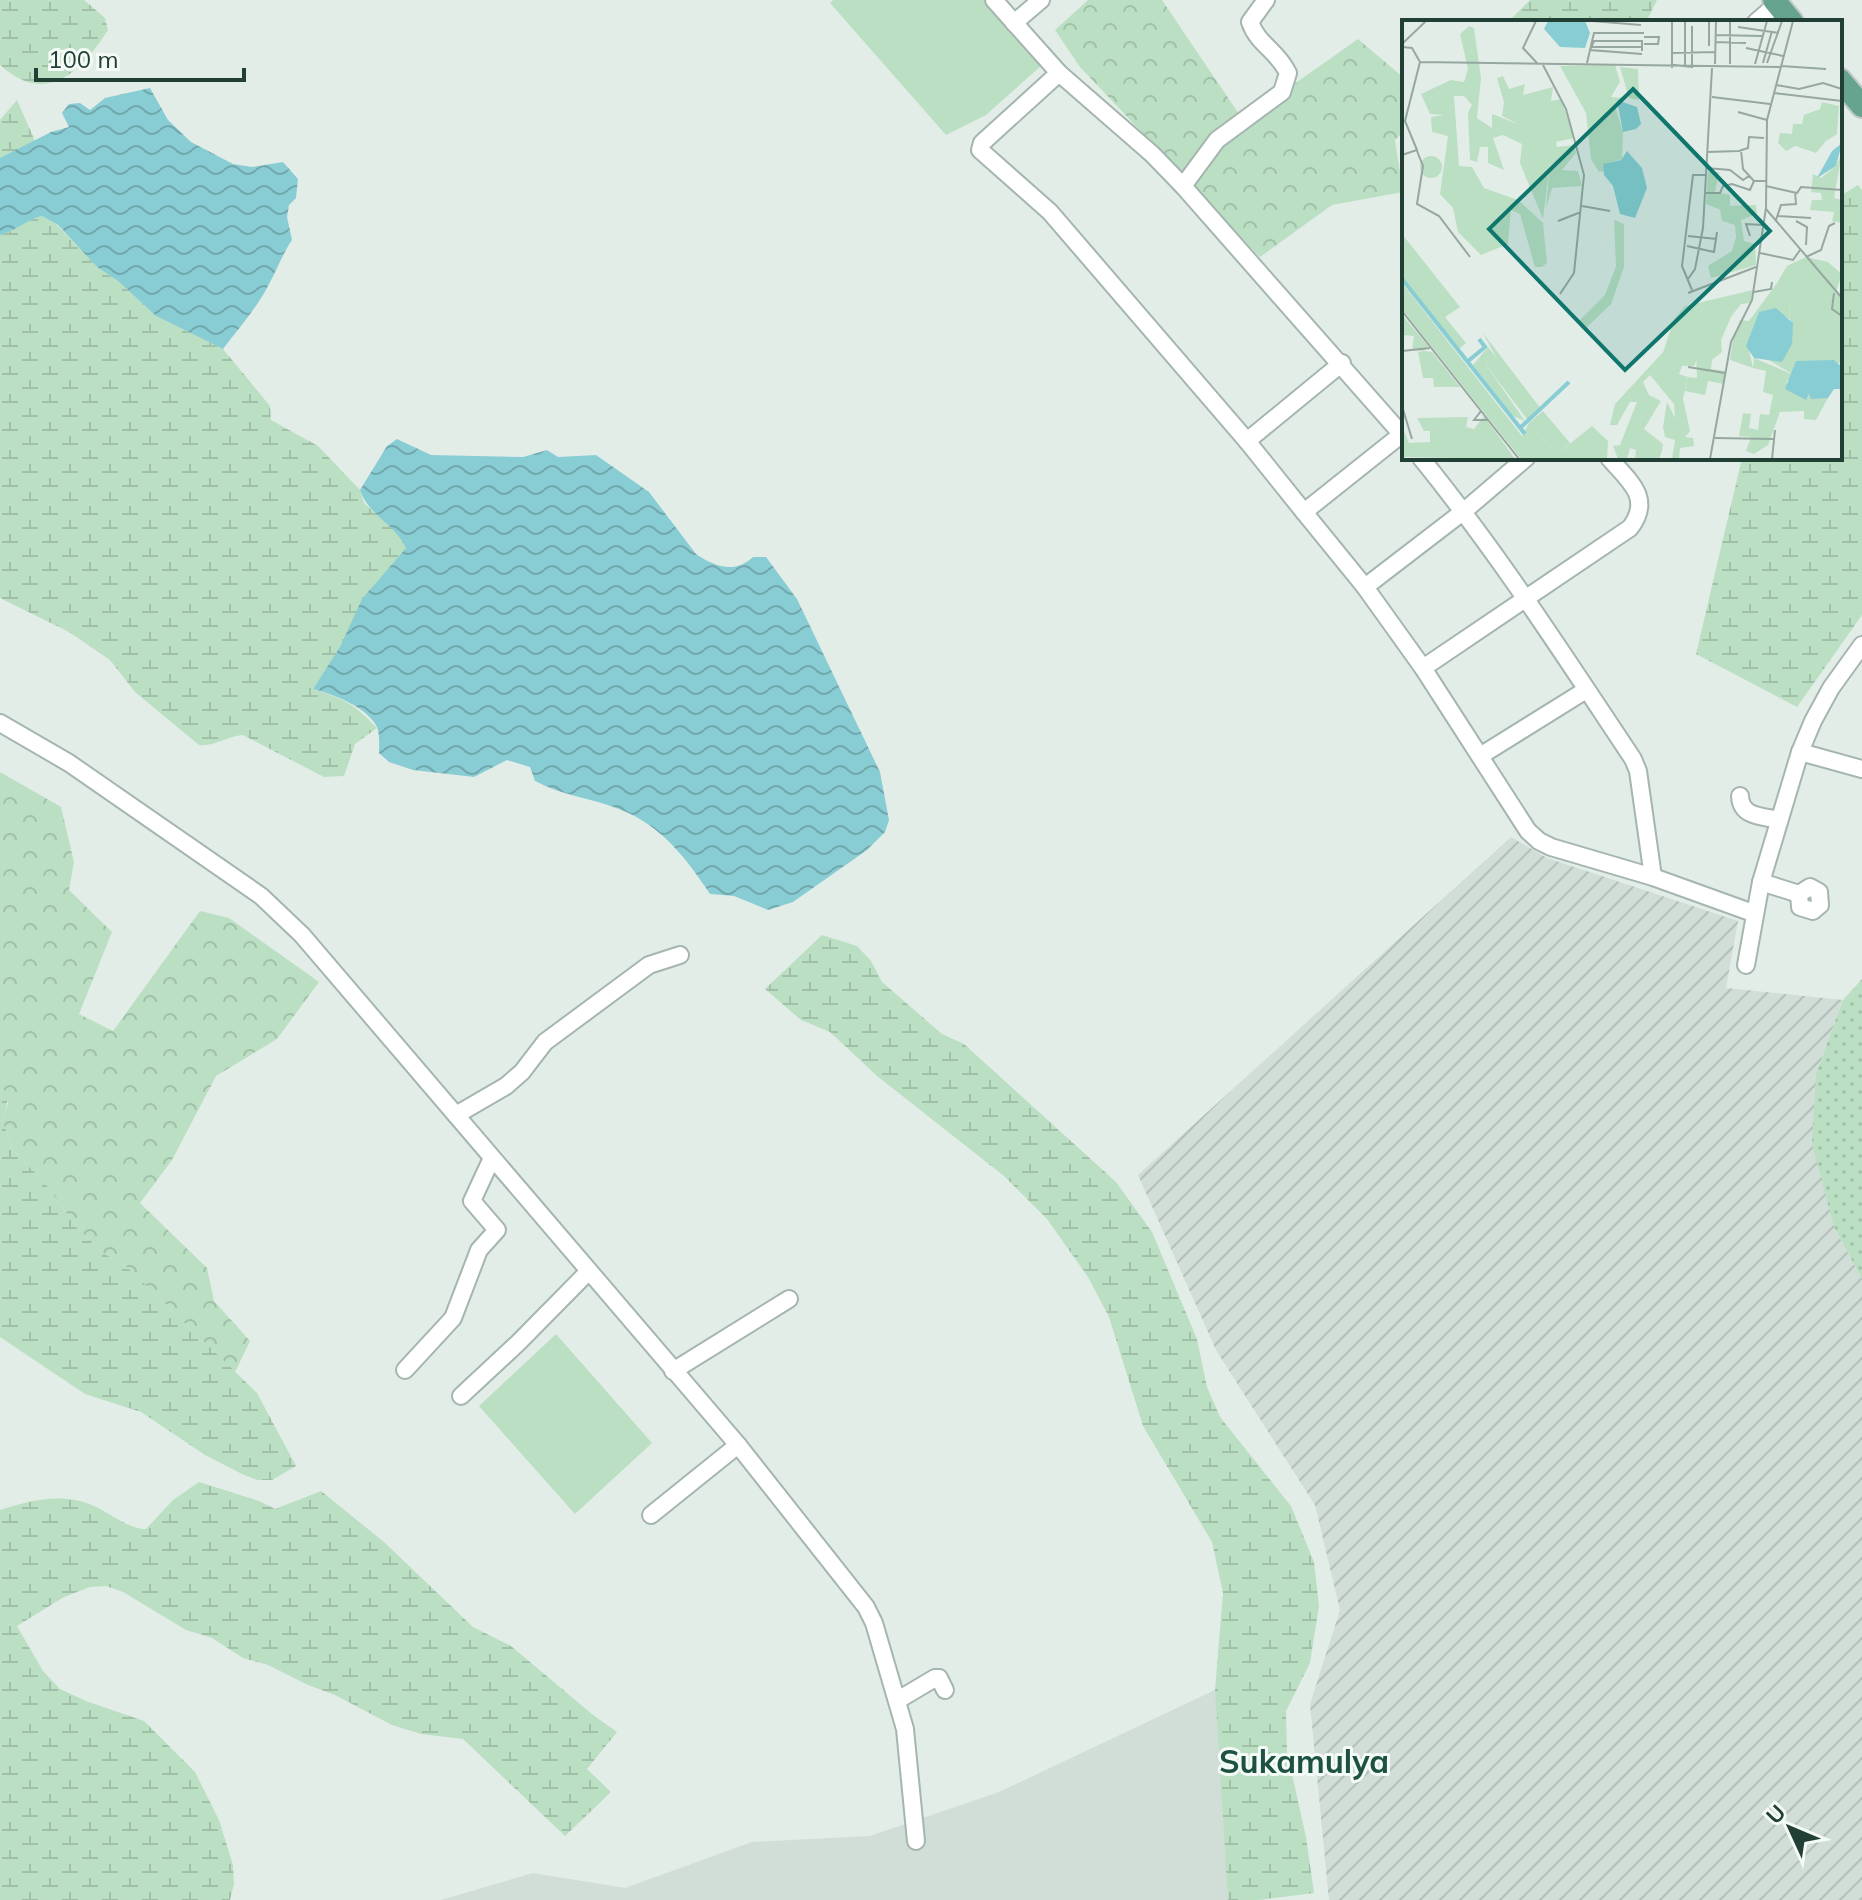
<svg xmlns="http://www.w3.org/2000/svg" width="1862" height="1900" font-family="Mulish,sans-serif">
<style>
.built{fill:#d1ddd7}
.industrial{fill:url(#industrial-furrows)}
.grass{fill:url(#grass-dots)}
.forest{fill:url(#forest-crowns)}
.wetland{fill:url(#wetland-marsh)}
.pitch{fill:#bbdfc2}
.water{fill:url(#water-waves)}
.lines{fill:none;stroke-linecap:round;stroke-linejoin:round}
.minor-casing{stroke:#a5b5af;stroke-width:20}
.major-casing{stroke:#c1c9c6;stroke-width:26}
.minor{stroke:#fff;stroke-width:16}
.major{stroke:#66a490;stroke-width:22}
.labels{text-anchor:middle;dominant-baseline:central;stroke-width:6;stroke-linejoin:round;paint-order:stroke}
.quarter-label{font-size:32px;font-weight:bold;fill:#1d5242;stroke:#f4faf6}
.inset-river{fill:none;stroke:#89cdd4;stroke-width:4}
.inset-road{fill:none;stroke:#96a7a0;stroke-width:2}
.view{fill:#0f766e;fill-opacity:0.15;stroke:#0f766e;stroke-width:4}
.inset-edge{fill:none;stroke:#223f35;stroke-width:4}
</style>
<defs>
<pattern id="industrial-furrows" width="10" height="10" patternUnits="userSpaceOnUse" patternTransform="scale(2)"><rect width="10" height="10" fill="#d1ddd7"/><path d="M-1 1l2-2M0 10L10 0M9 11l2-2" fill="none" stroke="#b3bfb9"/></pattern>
<pattern id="grass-dots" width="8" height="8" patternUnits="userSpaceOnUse" patternTransform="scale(2)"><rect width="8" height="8" fill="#bbdfc2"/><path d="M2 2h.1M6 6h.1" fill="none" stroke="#a0c0a7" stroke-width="1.8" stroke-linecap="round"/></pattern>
<pattern id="forest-crowns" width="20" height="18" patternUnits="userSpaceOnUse" patternTransform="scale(2)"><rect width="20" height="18" fill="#bbdfc2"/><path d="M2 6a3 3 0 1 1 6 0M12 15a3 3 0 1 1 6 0" fill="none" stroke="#a0c0a7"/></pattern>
<pattern id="wetland-marsh" width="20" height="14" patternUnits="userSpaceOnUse" patternTransform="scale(2)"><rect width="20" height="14" fill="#bbdfc2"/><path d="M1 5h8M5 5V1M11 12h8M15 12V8" fill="none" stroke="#a0c0a7"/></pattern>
<pattern id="water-waves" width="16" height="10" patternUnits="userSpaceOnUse" patternTransform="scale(2)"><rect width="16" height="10" fill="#89cdd4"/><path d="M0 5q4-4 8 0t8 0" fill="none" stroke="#70a8ad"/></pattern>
</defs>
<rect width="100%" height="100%" fill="#e3ede8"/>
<path class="built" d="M1215 1690 1224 1769 1228 1900H441L533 1873 625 1888 752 1842 870 1836 999 1792Z"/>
<path class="industrial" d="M1511 837 1547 858 1738 921 1726 988 1843 1000 1816 1074 1834 1227 1862 1279V1900H1329L1310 1704 1340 1610 1315 1505 1217 1352 1138 1175Z"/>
<path class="grass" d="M1862 979V1279L1834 1227 1812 1144 1816 1074 1843 1000Z"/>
<g class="forest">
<path d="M1088 0H1162L1243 120 1358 39 1404 78V131L1395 140 1403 192 1332 205 1260 257 1080 67 1055 30Z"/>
<path d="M0 772 61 807 74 862 69 890 112 932 79 1014 113 1031 200 911 229 918 319 982 277 1039 216 1076 172 1160 140 1203 207 1268 214 1301 250 1341 235 1372 128 1268 103 1253 77 1228 45 1183 14 1151 2 1120 8 1103 0 1084Z"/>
</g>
<g class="wetland">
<path d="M0 0H84L105 18 108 30C81 72 46 107 0 65Z"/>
<path d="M1530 0H1657L1646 22H1508Z"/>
<path d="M17 100 35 141 0 158V120Z"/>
<path d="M1858 185 1862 190V615L1797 707 1696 654 1742 458H1840V196Z"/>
<path d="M42 216 57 225 97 267 118 281 156 316 223 349 270 406 271 420 318 446 360 490 364 503 401 537 407 548 313 689C346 700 352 702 377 728L355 744 344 776 324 777 243 735C227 736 214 747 199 745L135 692 110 660 69 632 0 598V235C16 231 26 220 42 216Z"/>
<path d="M822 935 857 946 871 961 882 982 942 1034 964 1044 1116 1182 1152 1232 1197 1339 1207 1387 1220 1417 1291 1506 1314 1562 1319 1606 1310 1663 1286 1711 1287 1752 1306 1837 1314 1893 1258 1900H1228L1215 1690 1223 1593 1212 1542 1143 1426 1109 1317 1088 1277 1047 1219 1004 1176 877 1076 830 1032 801 1020 765 989Z"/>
<path d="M0 1084C11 1097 7 1105 2 1120L14 1151 45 1183 77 1228 103 1253 128 1268 257 1393 296 1466 272 1480H257L242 1474 205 1455 141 1412 85 1394 0 1337Z"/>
<path d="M199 1482 259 1501 275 1509 321 1491 384 1542 473 1627 511 1646 593 1715 617 1732 587 1769 611 1792 565 1836 463 1739 421 1734 392 1725 335 1695 308 1685 268 1665 243 1658 212 1638 186 1630 123 1592 106 1586 90 1587 64 1597 17 1626 43 1671 60 1689 86 1701 144 1721 195 1772 219 1820 233 1865 234 1884 230 1900H0V1510C30 1500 64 1492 94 1506 110 1513 128 1529 146 1529L173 1500Z"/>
</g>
<g class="pitch">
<path d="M833 0H984L1042 65 986 115 946 135 830 3Z"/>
<path d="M556 1334 652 1443 575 1514 479 1406Z"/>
</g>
<g class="water">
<path d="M150 88 168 120 191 142 233 164 252 167 283 162 298 179 296 198 289 205 287 217 292 240C282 255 277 270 268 286 256 309 239 328 223 349L156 316 118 281 97 267 58 225 42 216C26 220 16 231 0 235V158L51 132 69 127 62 113 69 104 80 103 90 110 105 98Z"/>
<path d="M397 439 431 455 523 457 547 450 558 457 596 455 649 492 696 554C715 567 735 574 753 557H766L797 599 880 772 889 820 885 832 867 850 793 902 768 910 734 896 710 894C686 858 661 825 619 809 591 798 563 796 535 781L530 767 507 760 474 777 413 770 389 762 379 753C379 746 380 734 377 727 367 707 333 694 313 689L340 647 362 599 406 548C396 525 368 515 360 490L387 446Z"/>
</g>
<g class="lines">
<defs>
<g id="minor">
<path d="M994 0 1059 73 1152 154 1183 186 1404 437"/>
<path d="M1756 22 1777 4"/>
<path d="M1014 23 1041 0"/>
<path d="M1059 73 982 143 980 150 1050 212 1247 441 1304 512 1365 587 1423 668 1528 831 1539 841 1551 847 1653 877 1753 913"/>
<path d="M1183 186 1217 140 1282 92 1288 73C1277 50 1258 45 1250 22L1266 0"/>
<path d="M1247 441 1342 363"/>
<path d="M1421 458C1499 554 1565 657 1633 759L1638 771 1653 877"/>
<path d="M1304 512 1402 434"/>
<path d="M1365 587 1464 511 1526 458"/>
<path d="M1423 668 1630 528C1653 498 1629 481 1609 458"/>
<path d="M0 723 69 763 261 896 302 935 738 1445 866 1607 874 1623 905 1729 916 1841"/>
<path d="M1800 752 1862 769"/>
<path d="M1480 756 1586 690"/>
<path d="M1740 796C1741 817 1761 816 1779 820"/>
<path d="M1761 882 1799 894"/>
<path d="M1810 887 1819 892 1820 905 1813 911 1800 907 1799 894Z"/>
<path d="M1746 965 1761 882 1800 752 1813 721 1831 688 1862 645"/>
<path d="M456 1115 506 1086 522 1072 545 1042 649 965 680 955"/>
<path d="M405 1370 453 1318 479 1250 497 1230 472 1201 492 1158"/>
<path d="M673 1371 789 1299"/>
<path d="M461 1396 518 1343 589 1271"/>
<path d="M651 1515 738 1445"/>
<path d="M898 1700 935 1678H939L945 1690"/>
</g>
<g id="major">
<path d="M1774 0 1792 22"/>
<path d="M1840 80 1862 106"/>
</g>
</defs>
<use href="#minor" class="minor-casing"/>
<use href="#major" class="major-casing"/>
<use href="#minor" class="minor"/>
<use href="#major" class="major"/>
</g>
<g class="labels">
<g class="quarter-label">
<text x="1304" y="1761">Sukamulya</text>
</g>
</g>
<g transform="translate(1402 20)">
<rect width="440" height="440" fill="#e3ede8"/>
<path d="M420 82 437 86 435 114 424 121 412 116 384 131 376 123 378 113 390 114 391 104H400L402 95 418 89ZM0 214 58 287 43 297 64 323 57 329 0 257ZM404 237 426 242 440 254 434 272 440 278V343L395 341 392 355 363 338 375 341 390 324 387 283 375 263 385 246ZM0 263 120 416 127 403 155 434 190 406 206 421 205 439H119L0 289ZM351 270 348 283 339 284 329 297 319 320 320 332 310 340 309 349 323 351 322 364 306 361 303 375 283 371 286 357 295 358 294 332 256 348 272 299 283 286ZM86 327 94 337 84 345 123 401 111 396 71 345Z" fill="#bbdfc2"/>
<path d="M101 56 107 69 123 64 121 75 151 67 149 81 159 79 172 118 154 122 155 127 172 125 174 133 160 150 176 151 180 166 150 168 144 188 148 144 116 104 100 96 102 82 95 58ZM412 116 424 121 414 133 391 125ZM440 133 432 178 440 180V203L430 201 432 192 408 190 410 180H420L419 173 409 172 411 154 419 158 434 146ZM306 152H317L313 172 328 175V186L319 190 304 184ZM375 263 387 283 388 299 377 292 355 297 348 317 331 320 338 300 347 301ZM2 297 26 326 22 331 30 332 58 367H32L31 358H21L16 332 22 331 10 330 12 316 1 315 0 330ZM81 313 139 389 125 399 84 345 94 337ZM263 330 256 348 278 330 295 332 296 337 292 346H280L277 354 286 357 281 379 288 411 283 417 291 418 292 426 278 428 277 439H270L273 420 263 417 261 407 265 382 273 398 272 384 248 355 241 362 247 375 259 381 242 409 261 424 260 431 257 439H233L234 430 228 428 225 439H216L211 426 218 425 235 382H228L215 405H208L213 384ZM352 338 392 355 384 362 392 372 426 378 414 400 402 399V391L378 392 366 425 352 434 344 431 349 417 337 416 341 393 349 394 347 408 356 410 358 394 367 395 371 375 361 372 364 351 351 348ZM141 391 168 423 155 434 127 403ZM82 396 113 439 0 437V407L7 423 28 422V411H22L15 398 66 397 64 407 72 409Z" fill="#bbdfc2"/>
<path d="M67 6 72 8 79 58 75 98 90 108V94L116 104 148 143 141 199 118 143 120 124 101 115 91 118 102 150 86 143V127H78L75 142 68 140 66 93 70 85 62 76H52L57 146 70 147 82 168 116 180 141 203 145 243 140 247H133L118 194 109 190 106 224 79 235 56 212 51 188 38 174 46 116 30 112 29 97 42 95 28 94 19 74 49 60 62 62 66 49 58 14ZM213 45 218 62 209 77 225 78 213 86 221 112 220 139 202 144 203 151 197 152 189 139 184 93 158 46ZM218 47 236 49 237 80 227 78ZM354 185 355 194 339 200 342 221 353 224 354 245 309 258 306 246 330 231 334 217 333 205 320 201 318 191 323 186ZM212 200 222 204V247L209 284 184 308 176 302 203 275 214 246Z" fill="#bbdfc2"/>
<path d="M18 147a11 11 0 1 1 22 0a11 11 0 1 1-22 0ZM348 317 347 330 351 348 328 340 331 320Z" fill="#bbdfc2"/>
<path d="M146 1H183L188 13 183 28 158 27 142 9ZM215 80 235 87 239 104 234 109 221 112ZM440 123 434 146 415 158 430 131ZM225 131 240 148 245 168 233 198 218 194 211 166 202 155 201 144 219 140ZM374 288 391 303 390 324 380 342 352 338 344 326 357 292ZM432 340 440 347V369H432L426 378 409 379 407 374 404 380 383 369 394 341Z" fill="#89cdd4"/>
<path class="inset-river" d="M0 259 123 414M65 342 83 327 77 319M118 408 167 362"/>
<path class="inset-road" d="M134 1 121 28 135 43M190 1 239 5M336 7 377 13M313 15 360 16M313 22 344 23M0 24 24 1M242 24H256L257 17H242M307 26V1M0 27 10 28 18 42M189 27H240M344 28 381 36M240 31V21H192L188 30 240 34M269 33 313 32M18 42 378 47M185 43 192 13H242M361 43 370 11M365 43 380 1M313 44 314 1M328 44V1M353 44 365 1M141 45 164 89 182 155 172 253 158 274M271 45 290 47V6M283 45V1M379 46 424 49M270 48V1M374 65 397 69 421 63 440 69M372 73 440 81M310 77 368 84M336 92 365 100M339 130 341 149 352 161M15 131 21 146 15 184 37 196 68 237M305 132 337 131 346 128 347 117 362 118M0 135 15 130 3 101 18 42M304 148 328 150 341 160 347 156M364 166 395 173 399 167 440 170M304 173H318L321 166 330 164 348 170 352 161H364M180 186 208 191M364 189 440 278M376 196 409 198M374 200 379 185 394 184 393 172M156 201 179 192M394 201 405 207 404 225M286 216 315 219M348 216 344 204 361 205M285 226 312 232 315 212M358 233 391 240 398 230M404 237 419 230 427 206 433 203M286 259 293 249 301 208 310 48M290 270 280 246 291 155H303M352 272 369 269 370 262M286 273 354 247M432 273 430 289 440 296M0 291 117 439M0 331 28 328M286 347 323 353M0 386 10 419M79 391 72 400H86M313 418 372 419M308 439 329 322 350 280 364 188 365 100 391 1M370 439 373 410"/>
<path class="view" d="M231 69 368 211 223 350 87 209Z"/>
<rect width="440" height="440" class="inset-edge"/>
</g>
<g transform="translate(1790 1828) rotate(314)" stroke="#f4faf6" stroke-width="6" paint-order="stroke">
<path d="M0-6L14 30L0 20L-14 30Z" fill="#223f35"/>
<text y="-12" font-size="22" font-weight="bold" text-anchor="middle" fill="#223f35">U</text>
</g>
<path d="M36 68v12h208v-12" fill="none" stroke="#223f35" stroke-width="4"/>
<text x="48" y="68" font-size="24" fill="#223f35" stroke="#f4faf6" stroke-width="6" paint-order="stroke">100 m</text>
</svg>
